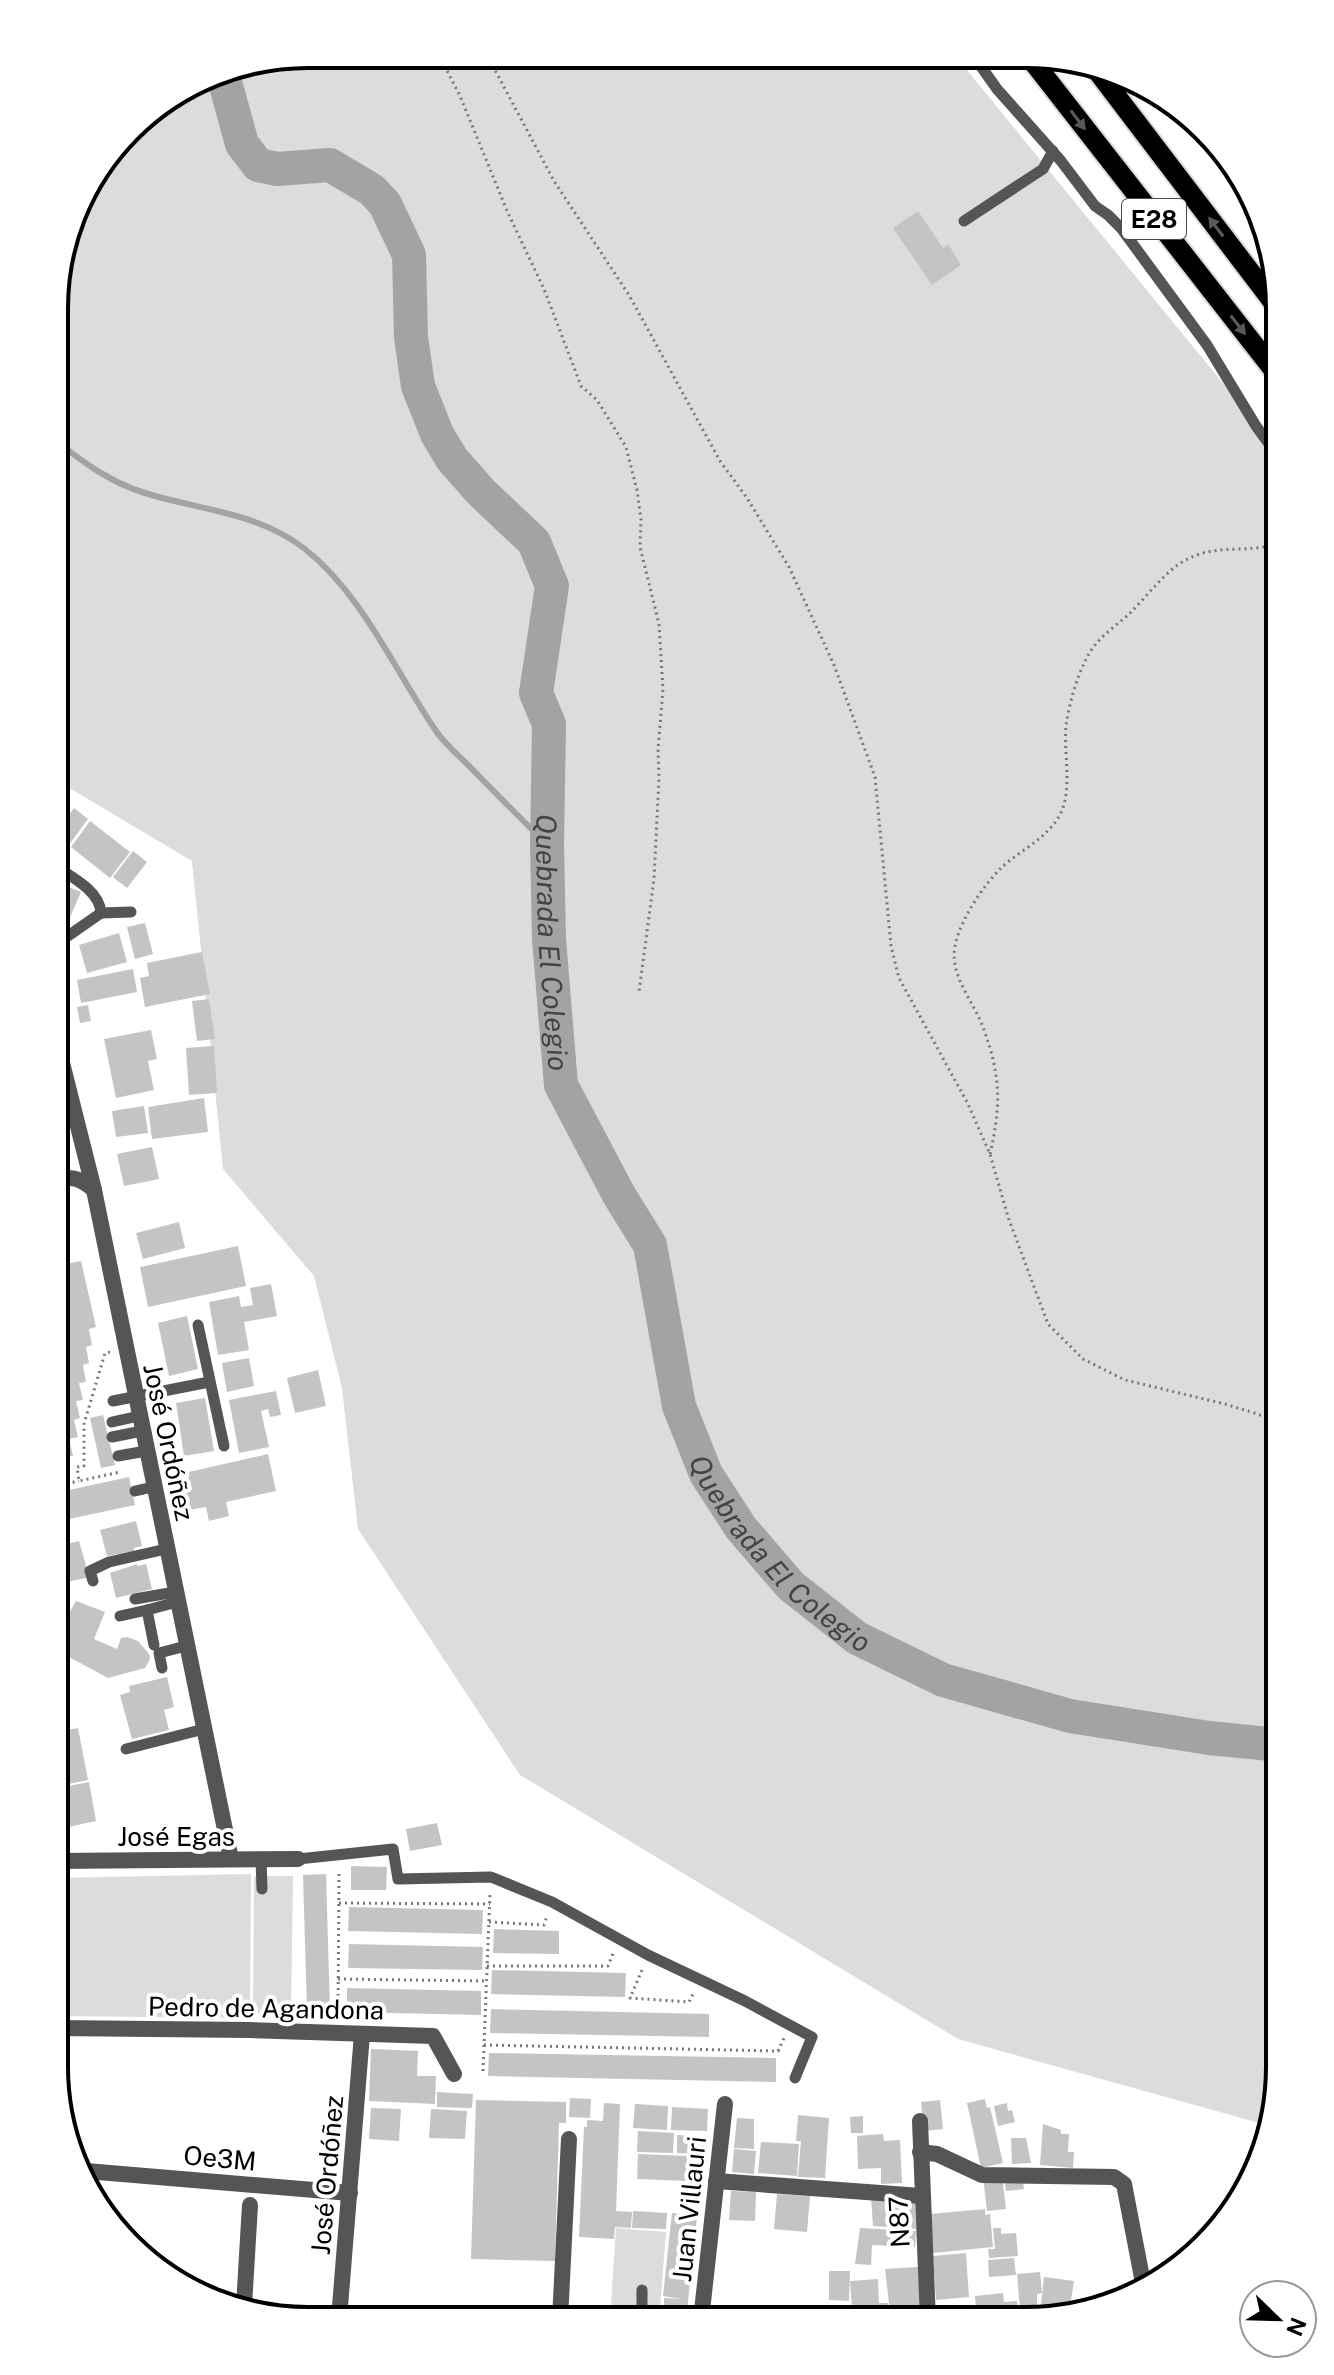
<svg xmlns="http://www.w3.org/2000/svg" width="1334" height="2375" font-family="'Public Sans',sans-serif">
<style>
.green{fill:#dcdcdc}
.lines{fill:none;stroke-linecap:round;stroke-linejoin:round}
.stream{stroke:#a3a3a3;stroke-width:6}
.river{stroke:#a3a3a3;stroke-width:34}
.building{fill:#c4c4c4}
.primary-casing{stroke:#dbdbdb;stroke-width:24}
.path{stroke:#777;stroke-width:3;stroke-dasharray:2 4;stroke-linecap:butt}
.service{stroke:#555;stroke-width:11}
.minor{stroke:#555;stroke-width:16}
.primary{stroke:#000;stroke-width:20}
.oneway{fill:#595959}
.labels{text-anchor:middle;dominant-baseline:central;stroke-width:8;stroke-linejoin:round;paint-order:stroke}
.shield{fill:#fff;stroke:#4c4c4c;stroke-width:2}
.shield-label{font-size:24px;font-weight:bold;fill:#000}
.street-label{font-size:26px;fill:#000;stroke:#fff}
.water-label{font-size:28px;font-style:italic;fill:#444;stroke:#fff}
.rim{fill:none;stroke:#000;stroke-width:4}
</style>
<rect width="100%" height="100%" fill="#fff"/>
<g class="green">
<path d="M308 54 957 58 1280 453 1279 2084 1270 2126 958 2039 520 1775 358 1529 342 1388 314 1276 223 1169 192 861 56 780V275L80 195 140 117 211 73Z"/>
<path d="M251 1874 250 2018 54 2016V1878Z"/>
<path d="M254 1876H293L291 2014H253Z"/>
<path d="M616 2228 666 2232 660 2309 611 2306Z"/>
</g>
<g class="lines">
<path class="stream" d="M56 441C83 462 111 483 145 493 199 510 258 512 305 549 363 595 395 671 436 731 446 746 462 758 474 771 498 796 523 820 547 845"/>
<path class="river" id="s1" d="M222 71 242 144 258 165 277 169 330 165 372 190 385 204 409 255 411 337 418 386 437 434 452 459 481 492 534 542 552 586 536 693 549 724 547 845 549 939 561 1085 619 1195 650 1245 679 1406 706 1474 741 1528 791 1586 857 1638 943 1680 1070 1716 1209 1738 1280 1745"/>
</g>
<g class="building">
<path d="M918 211 943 248 948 244 961 265 932 285 893 228Z"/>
<path d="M55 799 65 805 55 821Z"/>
<path d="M74 808 88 819 69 845 55 833Z"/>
<path d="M90 821 130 852 110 878 71 847Z"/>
<path d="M133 851 147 862 127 888 113 877Z"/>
<path d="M64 885 81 892 68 922 55 917V904Z"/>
<path d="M145 923 153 954 135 959 127 927Z"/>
<path d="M119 933 127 962 87 973 79 945Z"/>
<path d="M202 952 210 994 145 1007 140 978 149 976 147 963Z"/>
<path d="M133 969 137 992 81 1003 77 980Z"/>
<path d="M209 999 215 1039 197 1041 192 1001Z"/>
<path d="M88 1005 91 1021 80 1023 77 1007Z"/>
<path d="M151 1030 157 1059 148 1061 154 1090 116 1098 104 1039Z"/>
<path d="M214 1046 217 1093 189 1095 186 1048Z"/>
<path d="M204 1098 208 1132 152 1139 148 1107Z"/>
<path d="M144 1106 148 1133 116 1137 112 1111Z"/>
<path d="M152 1147 159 1179 124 1186 117 1154Z"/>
<path d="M179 1222 185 1248 143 1259 136 1233Z"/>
<path d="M238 1246 246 1286 148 1307 140 1267Z"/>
<path d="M81 1261 96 1327 89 1329 92 1345 86 1347 89 1363 83 1365 86 1382 79 1383 83 1400 76 1401 80 1418 74 1420 78 1437 69 1439 73 1456 66 1457 70 1475 55 1478V1389L58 1388 55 1372 62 1370 58 1354 65 1352 61 1335 68 1334 57 1284 61 1283V1265Z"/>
<path d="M271 1284 277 1316 244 1322 249 1350 218 1355 209 1302 239 1296 241 1307 253 1305 250 1288Z"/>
<path d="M187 1316 198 1369 169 1376 158 1323Z"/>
<path d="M249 1358 254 1386 227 1392 222 1363Z"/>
<path d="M318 1370 326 1406 295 1413 287 1378Z"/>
<path d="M276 1391 281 1415 270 1417 268 1409 261 1411 269 1447 239 1453 229 1400Z"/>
<path d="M205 1398 214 1451 184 1456 176 1403Z"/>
<path d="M103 1415 115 1465 101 1468 90 1418Z"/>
<path d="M268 1454 276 1491 226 1502 229 1516 209 1521 206 1507 188 1510 180 1474Z"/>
<path d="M129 1477 135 1505 55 1522V1493Z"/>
<path d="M136 1521 142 1546 134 1548V1551L107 1556 100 1530Z"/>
<path d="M79 1541 87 1569H85L86 1578 61 1583 55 1547Z"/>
<path d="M137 1564V1566L146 1564 152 1589 116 1598 110 1573Z"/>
<path d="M76 1601 105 1612 94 1639 117 1649 121 1638 127 1637 138 1641 149 1654 150 1659 145 1668 108 1678 58 1651 55 1638Z"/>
<path d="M54 1654 60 1673 54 1675Z"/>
<path d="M167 1677 174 1707 164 1710 169 1730 132 1739 120 1695 130 1692 129 1686Z"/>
<path d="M63 1691 70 1722 54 1726V1693Z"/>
<path d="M78 1728 88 1780 54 1787V1732Z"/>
<path d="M89 1782 96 1821 54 1830V1789Z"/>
<path d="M437 1823 442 1845 410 1851 406 1829Z"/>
<path d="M351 1866 387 1867 386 1890H351Z"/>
<path d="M326 1874 330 2009 307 2010 303 1875Z"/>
<path d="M349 1907 483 1910 482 1934 348 1931Z"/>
<path d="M494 1929 559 1931V1954L493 1953Z"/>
<path d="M349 1944 483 1947 482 1970 348 1968Z"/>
<path d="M492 1970 626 1973 625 1997 491 1994Z"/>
<path d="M347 1988 481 1991V2015L347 2012Z"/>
<path d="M491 2009 709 2014V2037L490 2033Z"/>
<path d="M371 2049 418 2051 417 2076H436L435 2104 369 2101Z"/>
<path d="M489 2053 776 2058V2082L488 2076Z"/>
<path d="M437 2092 473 2094 472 2108 437 2107Z"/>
<path d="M570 2098 591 2099 590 2118 569 2117Z"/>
<path d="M985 2099 987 2108 990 2107 1003 2163 981 2168 967 2103Z"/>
<path d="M476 2100 566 2102V2123H559L555 2261 471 2259Z"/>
<path d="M940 2100 943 2129 924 2131 921 2102Z"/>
<path d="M604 2103 620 2104 616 2211 632 2212 631 2228 615 2227 614 2239 579 2237 584 2127H587V2120L603 2121Z"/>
<path d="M1007 2103 1008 2111 1012 2110 1015 2122 998 2126 994 2106Z"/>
<path d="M635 2104 668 2106 667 2130 633 2128Z"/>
<path d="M672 2107 708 2109 707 2131 671 2130Z"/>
<path d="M371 2108 401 2109 399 2141 369 2139Z"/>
<path d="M431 2109 467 2111 465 2139 429 2138Z"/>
<path d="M798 2115 829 2118 825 2178 798 2177 801 2141H796Z"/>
<path d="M863 2116V2133H851L850 2117Z"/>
<path d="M737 2118 754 2119V2149L734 2148Z"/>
<path d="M1043 2124 1061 2130V2134H1069L1068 2152H1074L1073 2168 1040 2165Z"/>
<path d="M638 2131 674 2133 673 2153 637 2152Z"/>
<path d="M883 2134 884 2141 900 2140 902 2183 881 2184V2168L858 2169 857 2136Z"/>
<path d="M677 2135 707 2136V2154L677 2153Z"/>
<path d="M1011 2138H1026L1031 2163 1012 2164Z"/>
<path d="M761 2142 799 2144 797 2176 758 2173Z"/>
<path d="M734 2149 756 2151 754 2174 732 2172Z"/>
<path d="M638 2154 688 2156 687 2181 637 2179Z"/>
<path d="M1002 2175 1006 2209 987 2211 983 2177Z"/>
<path d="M1022 2176 1024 2189 1006 2191 1004 2178Z"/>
<path d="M731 2191 756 2192 755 2221 729 2220Z"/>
<path d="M777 2194 810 2196 807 2232 774 2229Z"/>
<path d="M871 2197 915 2199 916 2229 873 2226Z"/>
<path d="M985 2209V2215L990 2214 993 2247 933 2253 930 2214Z"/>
<path d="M633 2211 667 2213 666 2229 632 2228Z"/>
<path d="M672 2213 697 2216 687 2311 664 2310V2298L682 2299 663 2296Z"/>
<path d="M860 2228 916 2231 915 2247 872 2245 871 2265 855 2264Z"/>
<path d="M993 2228H1001V2234L1016 2233 1018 2256 989 2258 988 2249H995Z"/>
<path d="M966 2253 969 2297 936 2300 933 2256Z"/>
<path d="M1014 2258 1016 2275 989 2277 988 2260Z"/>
<path d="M918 2267 921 2321H891L885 2269Z"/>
<path d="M829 2271H850L849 2301 829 2300Z"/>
<path d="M1040 2272 1042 2293 1037 2294V2319L1021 2321 1017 2274Z"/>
<path d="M1044 2277 1074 2281 1070 2308 1041 2304Z"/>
<path d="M878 2279 879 2303H888L889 2321H860V2308H852L850 2281Z"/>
<path d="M1003 2293 1004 2302 1017 2301 1019 2321H977L975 2296Z"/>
</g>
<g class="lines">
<defs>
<g id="primary">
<path d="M1031 59 1280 378"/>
<path d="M1095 68 1280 311"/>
</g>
</defs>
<use href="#primary" class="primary-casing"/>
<g class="path">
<path d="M439 55 460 96 508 213 544 289 581 386 597 400 626 447 637 490 641 520 640 547 659 624 663 689 658 749 659 778 654 879 639 992"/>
<path d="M487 55 554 181 629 295 720 461 747 498 789 567 834 665 875 777 891 946 899 978 968 1104 990 1154 1008 1217 1048 1324 1083 1359 1125 1380 1225 1404 1258 1414 1280 1424"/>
<path d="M1192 116 1195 120"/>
<path d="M990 1154C1001 1106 1001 1077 984 1030 975 1003 949 976 955 946 960 920 983 886 1001 868 1018 852 1042 841 1056 821 1075 795 1063 756 1066 726 1069 703 1078 672 1090 652 1100 636 1116 626 1129 614 1150 594 1169 564 1197 555 1223 545 1253 553 1280 543"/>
<path d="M110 1352 105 1353 84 1424V1466L77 1467 79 1481 120 1472"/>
<path d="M55 1486 79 1481"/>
<path d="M339 1903 490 1904"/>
<path d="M489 1922 544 1925 547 1916"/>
<path d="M487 1966H608L614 1951"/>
<path d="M642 1970 630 1998 689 2002 694 1992"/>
<path d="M338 1979 487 1981"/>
<path d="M338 2014 339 1870"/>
<path d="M484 2045 778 2051 784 2038"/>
<path d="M483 2071 490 1893"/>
</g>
<g class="service">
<path d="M975 58 997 89 1061 161 1095 206 1108 215 1121 228 1207 345 1256 426 1280 459"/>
<path d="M964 221 1043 169 1053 151"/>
<path d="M101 913 131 912"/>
<path d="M55 945 101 913C100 891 72 877 55 866"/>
<path d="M55 1273 59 1272"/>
<path d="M55 1310H57"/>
<path d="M198 1325 224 1446"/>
<path d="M55 1328 61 1327"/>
<path d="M55 1346 60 1344"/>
<path d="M55 1362H56"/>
<path d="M113 1401 209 1382"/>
<path d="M112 1422 139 1416"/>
<path d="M112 1437 142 1431"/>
<path d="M118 1456 146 1451"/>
<path d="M135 1491 153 1487"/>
<path d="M93 1581 90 1571 109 1562 166 1549"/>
<path d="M135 1599 175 1592"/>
<path d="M120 1616 147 1610"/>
<path d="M154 1645 147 1610 177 1602"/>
<path d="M162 1668 159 1653 186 1646"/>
<path d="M126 1749 204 1729"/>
<path d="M261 1859 262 1889"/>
<path d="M298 1859 393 1849 398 1879 491 1877 552 1902 648 1955 745 2001 812 2037 795 2078"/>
<path d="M642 2320V2290"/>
</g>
<g class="minor">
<path d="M55 1035 94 1190 231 1859"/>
<path d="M55 1178C73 1177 81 1178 94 1190"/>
<path d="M54 1861 298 1859"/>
<path d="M54 2028 250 2030 433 2036 454 2074"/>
<path d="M920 2121 928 2321"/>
<path d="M920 2152 937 2154 982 2175 1114 2177 1124 2184 1144 2288"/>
<path d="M86 2171 350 2193"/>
<path d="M716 2181 921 2196"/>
<path d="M244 2306 250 2205"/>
<path d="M258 2312 500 2319"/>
<path d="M339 2319 362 2034"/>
<path d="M560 2320 569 2139"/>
<path d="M701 2320 725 2104"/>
</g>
<use href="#primary" class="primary"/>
</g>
<defs><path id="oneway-solid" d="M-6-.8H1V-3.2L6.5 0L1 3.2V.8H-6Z" transform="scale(2)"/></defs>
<g class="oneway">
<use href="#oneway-solid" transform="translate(1078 120) rotate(53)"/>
<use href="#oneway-solid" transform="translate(1216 227) rotate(-127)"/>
<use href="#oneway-solid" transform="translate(1238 325) rotate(52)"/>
</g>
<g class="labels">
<rect class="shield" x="1122" y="199" width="64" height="40" rx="6"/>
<g class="shield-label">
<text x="1154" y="219">E28</text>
</g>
<g class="street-label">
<text transform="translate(169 1442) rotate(78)">José Ordóñez</text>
<text x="176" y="1836">José Egas</text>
<text transform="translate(266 2008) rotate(1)">Pedro de Agandona</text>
<text transform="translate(220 2158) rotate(5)">Oe3M</text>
<text transform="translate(327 2175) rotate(-85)">José Ordóñez</text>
<text transform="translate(689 2209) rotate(-84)">Juan Villauri</text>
<text transform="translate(899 2222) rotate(-93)">N87</text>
</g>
<g class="water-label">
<text stroke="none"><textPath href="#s1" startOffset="1036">Quebrada El Colegio</textPath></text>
<text stroke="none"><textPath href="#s1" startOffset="1708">Quebrada El Colegio</textPath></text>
</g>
</g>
<path d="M0 0H1334V2375H0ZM308 68H1026A240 240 0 0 1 1266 308V2067A240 240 0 0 1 1026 2307H308A240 240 0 0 1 68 2067V308A240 240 0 0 1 308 68Z" fill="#fff" fill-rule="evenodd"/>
<path class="rim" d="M308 68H1026A240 240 0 0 1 1266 308V2067A240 240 0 0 1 1026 2307H308A240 240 0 0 1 68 2067V308A240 240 0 0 1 308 68Z"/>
<g transform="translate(1278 2319) rotate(113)"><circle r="38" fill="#ffffff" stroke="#999999" stroke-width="2"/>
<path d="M0-6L14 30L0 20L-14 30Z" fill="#000000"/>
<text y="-12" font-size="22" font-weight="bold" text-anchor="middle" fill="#000000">N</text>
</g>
</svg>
